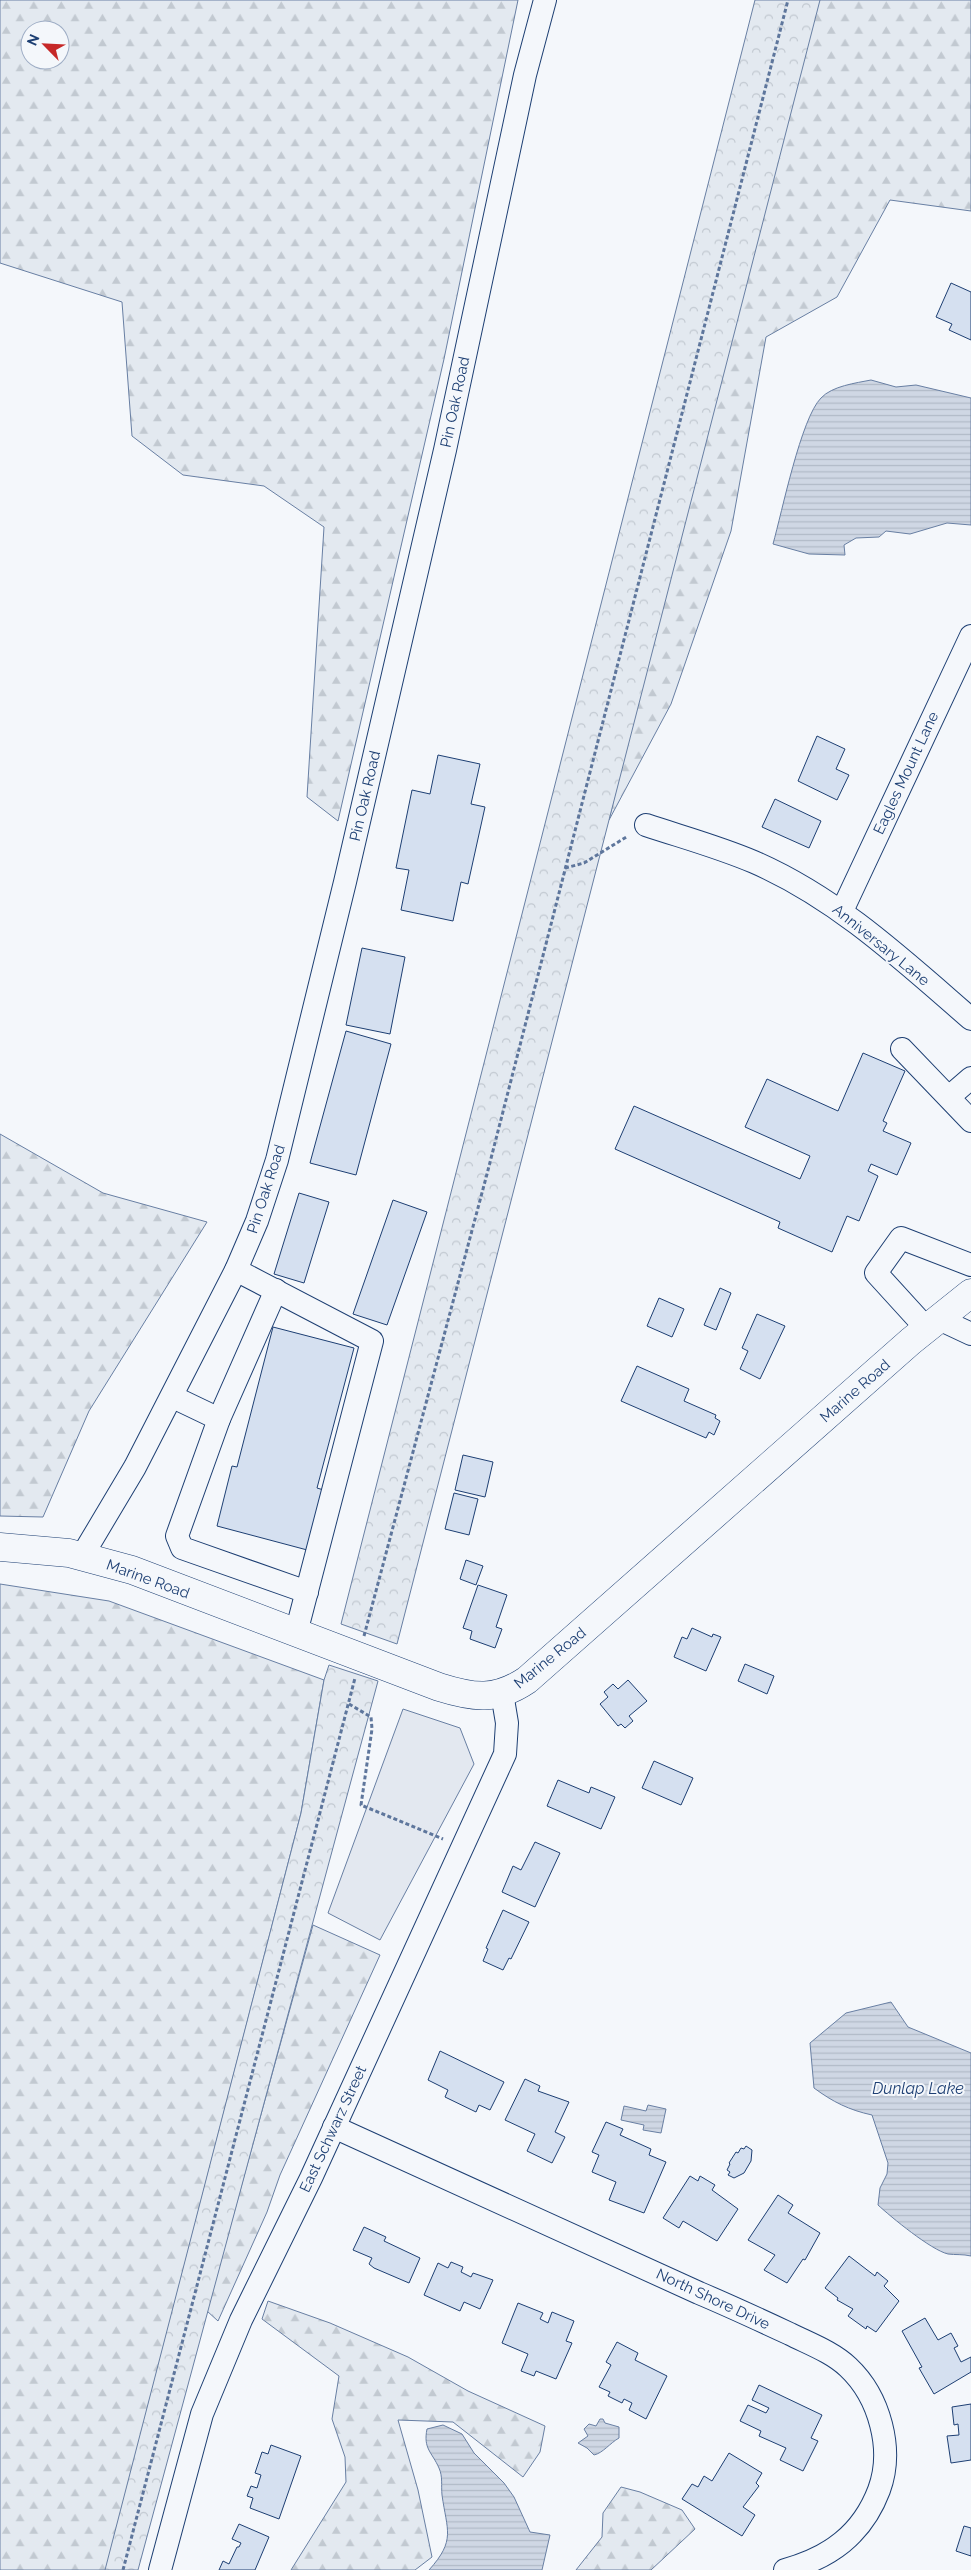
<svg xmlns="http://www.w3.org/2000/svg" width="971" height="2570" font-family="Raleway,sans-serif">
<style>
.forest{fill:url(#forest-firs);stroke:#687fa3;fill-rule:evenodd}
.park{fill:url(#park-crowns);stroke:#687fa3}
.parking{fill:#e3e8f0;stroke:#687fa3}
.water{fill:url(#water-rules);stroke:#687fa3}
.building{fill:#d5e0f0;stroke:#1d3f73}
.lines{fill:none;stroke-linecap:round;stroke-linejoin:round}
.minor-casing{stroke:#1d3f73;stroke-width:24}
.major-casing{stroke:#1d3f73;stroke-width:29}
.path{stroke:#5e769c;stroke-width:3;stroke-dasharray:4 2.5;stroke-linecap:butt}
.minor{stroke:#f4f7fb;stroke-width:22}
.major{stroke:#f4f7fb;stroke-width:28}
.labels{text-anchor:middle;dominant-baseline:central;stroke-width:4;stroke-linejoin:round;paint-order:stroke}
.street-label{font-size:15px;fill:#1d3f73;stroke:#f4f7fb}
.water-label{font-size:16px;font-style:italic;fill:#1d3f73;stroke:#f4f7fb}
</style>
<defs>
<pattern id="forest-firs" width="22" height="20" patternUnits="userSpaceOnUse" patternTransform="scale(1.25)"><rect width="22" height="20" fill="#e3e9f0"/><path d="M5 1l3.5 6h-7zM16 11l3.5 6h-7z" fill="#c2c9d1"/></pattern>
<pattern id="park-crowns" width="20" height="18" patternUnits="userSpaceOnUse" patternTransform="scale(1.25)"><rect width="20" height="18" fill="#e3e9f0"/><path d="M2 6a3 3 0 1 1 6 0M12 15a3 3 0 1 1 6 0" fill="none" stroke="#c2c9d1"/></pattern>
<pattern id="water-rules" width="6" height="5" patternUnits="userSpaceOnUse" patternTransform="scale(1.25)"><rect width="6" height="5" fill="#cfd7e4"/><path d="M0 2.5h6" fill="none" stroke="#b1bac7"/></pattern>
</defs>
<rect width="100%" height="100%" fill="#f4f7fb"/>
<g class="forest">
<path d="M0 0H518L444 359 338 821 307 797 324 527 264 486 183 475 132 436 122 302 0 263ZM30 30H60V60H30Z"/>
<path d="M799 0H971V211L890 200 837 297 766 337 731 531 671 704 609 820Z"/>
<path d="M0 1134 103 1193 207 1222 89 1411 43 1517 0 1516Z"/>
<path d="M0 1584 109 1601 324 1680 301 1813 106 2570H0Z"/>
<path d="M313 1925 380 1955 280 2175 267 2212 218 2321 207 2311Z"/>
<path d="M268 2301 330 2323 408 2357 468 2391 545 2426 540 2452 523 2477 453 2422 398 2420 418 2490 432 2557 415 2570H291L346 2482 345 2457 332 2419 339 2376 262 2319Z"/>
<path d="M621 2487 640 2492 682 2510 695 2529 651 2570H576L602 2537 603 2513Z"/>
</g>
<g class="park">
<path d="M755 0H820L397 1644 341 1624Z"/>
<path d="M329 1665 378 1681 138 2570H105L301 1813 324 1680Z"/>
</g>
<path class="parking" d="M403 1709 460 1728 474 1764 380 1940 328 1913Z"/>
<g class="water">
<path d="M871 380 896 387 916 385 971 398V525L947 523 910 534 886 531 879 537 856 538 844 545 845 555 809 554 773 544C782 512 801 418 821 398 832 386 856 383 871 380Z"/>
<path d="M891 2002 908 2027 971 2053V2256C963 2254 955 2255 948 2254 931 2250 891 2217 878 2205L880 2188 887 2174 888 2163 872 2115C849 2110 833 2102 814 2088L810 2043 846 2013Z"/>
<path d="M648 2105 666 2109 661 2133 643 2130 644 2125 621 2120 624 2106 646 2111Z"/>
<path d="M600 2419H603L605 2423 619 2427V2438C610 2443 603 2453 594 2455L587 2448 578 2443 588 2436 584 2429 589 2424 596 2426Z"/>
<path d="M443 2425 462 2434 474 2453 504 2483 514 2497 530 2532 550 2535 542 2570H429C456 2540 447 2531 442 2495 441 2485 443 2477 439 2468 432 2452 423 2449 427 2429Z"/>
</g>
<g class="building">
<path d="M951 283 971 292V340L949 330 952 324 936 317Z"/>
<path d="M817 736 845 749 836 769 849 775 837 800 798 781Z"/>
<path d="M438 755 480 764 471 804 485 807 468 884 461 882 453 921 401 910 409 870 396 868 412 790 430 794Z"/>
<path d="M775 799 821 821 809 848 762 827Z"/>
<path d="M362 948 405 957 390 1034 346 1025Z"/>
<path d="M346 1031 391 1044 356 1175 310 1163Z"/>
<path d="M863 1053 905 1071 883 1121 887 1123 883 1131 911 1143 897 1175 871 1164 868 1171 878 1176 859 1221 847 1216 832 1252 778 1228 780 1222 615 1149 634 1106 800 1179 810 1156 745 1127 767 1079 838 1111Z"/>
<path d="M299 1193 329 1202 304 1283 274 1274Z"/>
<path d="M393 1200 427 1212 387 1325 353 1314Z"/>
<path d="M720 1288 731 1293 716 1330 704 1325Z"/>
<path d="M659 1298 684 1309 672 1337 647 1326Z"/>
<path d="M757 1314 785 1326 760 1379 740 1369 748 1351 742 1348Z"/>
<path d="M273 1327 354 1348 317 1488 327 1491 311 1551 217 1526 232 1466 237 1467Z"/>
<path d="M637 1366 689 1389 684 1401 716 1415 715 1418 720 1421 714 1435 709 1432 706 1438 621 1401Z"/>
<path d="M463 1455 493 1462 485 1497 455 1490Z"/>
<path d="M454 1493 478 1499 469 1535 445 1529Z"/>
<path d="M466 1560 483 1566 476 1585 460 1579Z"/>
<path d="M478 1585 507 1595 496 1627 502 1629 495 1648 470 1639 472 1631 463 1628Z"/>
<path d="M692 1628 712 1637 713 1634 721 1637 706 1671 674 1657 682 1637 687 1639Z"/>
<path d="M745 1664 774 1676 767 1694 738 1681Z"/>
<path d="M628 1680 647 1701 629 1716 633 1721 625 1728 621 1724 618 1726 600 1704 608 1697 604 1692 613 1684 618 1689Z"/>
<path d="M654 1761 693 1778 681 1805 642 1788Z"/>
<path d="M558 1780 589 1793 591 1787 615 1797 601 1829 547 1806Z"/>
<path d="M535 1842 560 1853 535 1907 502 1892 513 1866 521 1870Z"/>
<path d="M503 1910 529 1922 511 1959 509 1958 503 1970 483 1961 488 1949 486 1948Z"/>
<path d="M440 2051 504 2082 490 2110 479 2105 476 2112 445 2097 448 2090 428 2080Z"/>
<path d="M525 2079 540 2086 538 2091 569 2102 555 2132 565 2137 552 2163 527 2151 535 2134 505 2120Z"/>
<path d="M606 2122 623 2129 620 2135 651 2149 649 2155 666 2162 644 2213 609 2200 616 2182 592 2172 599 2155 592 2152Z"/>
<path d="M746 2146 752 2150 751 2161 744 2173 734 2178 728 2175 730 2172 727 2170 730 2164 729 2163 736 2152 738 2153 741 2148 744 2149Z"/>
<path d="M690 2176 698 2181 700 2176 715 2185 712 2190 738 2209 717 2241 683 2221 679 2228 663 2218Z"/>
<path d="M778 2195 793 2205 788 2213 820 2233 805 2260 803 2259 787 2283 764 2270 775 2255 748 2240Z"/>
<path d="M364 2227 386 2237 384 2241 420 2258 409 2283 374 2268 369 2264 372 2258 353 2250Z"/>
<path d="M849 2256 875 2276 877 2272 888 2281 884 2286 899 2301 876 2332 867 2326 866 2329 848 2316 853 2309 837 2300 838 2298 825 2288Z"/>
<path d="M451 2262 463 2267 461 2272 471 2277 473 2273 493 2280 480 2309 464 2302 460 2311 424 2295 438 2263 448 2268Z"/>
<path d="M518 2303 543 2313 540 2319 548 2323 552 2312 574 2321 566 2341 572 2343 556 2379 536 2371 534 2376 521 2371 528 2354 502 2343Z"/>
<path d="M925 2318 938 2340 951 2333 958 2346 954 2348 961 2362 971 2357V2372L934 2394 919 2368 922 2367 902 2331Z"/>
<path d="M617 2342 638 2353 635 2360 667 2376 646 2419 629 2410 632 2403 624 2399 622 2403 608 2396 610 2392 599 2387 611 2365 606 2362Z"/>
<path d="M759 2385 822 2415 811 2438 818 2441 803 2471 780 2460 786 2448 759 2436 761 2431 740 2421 748 2405 766 2413 769 2408 752 2400Z"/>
<path d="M971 2404V2460L951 2463 947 2436 959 2435 958 2424 954 2425 952 2407Z"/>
<path d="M271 2445 301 2456 279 2519 250 2508 253 2498 247 2496 251 2486 257 2488 261 2475 255 2473 262 2452 268 2454Z"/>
<path d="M729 2453 762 2473 756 2483 759 2486 743 2507 755 2515 742 2536 682 2499 692 2484 698 2487 704 2476 712 2481Z"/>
<path d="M239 2524 269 2537 255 2570H219L223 2561 229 2564 237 2547H239L241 2543 232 2539Z"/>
<path d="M964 2526 971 2528V2556L956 2551Z"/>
</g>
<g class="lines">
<defs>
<g id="minor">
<path d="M646 825C682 837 719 847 754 862 837 898 903 960 971 1019"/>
<path d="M842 911 971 636"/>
<path d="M902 1049 971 1121"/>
<path d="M949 1097 971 1078"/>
<path d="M236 1270 372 1341 296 1633"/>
<path d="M276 1290 219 1419 177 1536 182 1548 307 1592"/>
<path d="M939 1319 971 1334"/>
<path d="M927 1329 876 1273 901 1238 971 1265"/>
<path d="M173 1397 219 1419"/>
<path d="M82 1556 135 1467 236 1270 257 1221 277 1160 345 882 445 450 525 75 545 0"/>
<path d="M334 2127C456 2182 578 2237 699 2293 730 2306 760 2320 790 2334 810 2344 832 2352 848 2367 880 2397 894 2450 879 2490 862 2535 829 2558 785 2570"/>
<path d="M160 2570 202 2414 241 2320 311 2178 505 1754 507 1723 502 1693"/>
</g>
<path id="major" d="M0 1547 69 1553 132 1570 439 1687C474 1698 496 1701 527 1680L911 1341 971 1293"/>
</defs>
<use href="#minor" class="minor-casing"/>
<use href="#major" class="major-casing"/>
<g class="path">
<path d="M565 868 584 863 628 836"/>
<path d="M364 1636 487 1174 788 0"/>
<path d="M349 1704 371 1717 372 1729 361 1805 443 1839"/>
<path d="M123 2570 355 1678"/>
</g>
<use href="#minor" class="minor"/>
<use href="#major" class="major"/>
</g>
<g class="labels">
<g class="street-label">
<text transform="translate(455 402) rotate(-78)">Pin Oak Road</text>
<text transform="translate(906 773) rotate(-65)">Eagles Mount Lane</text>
<text transform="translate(365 796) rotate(-77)">Pin Oak Road</text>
<text transform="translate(881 945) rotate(39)">Anniversary Lane</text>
<text transform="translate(266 1189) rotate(-72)">Pin Oak Road</text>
<text transform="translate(855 1391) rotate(-41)">Marine Road</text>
<text transform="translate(148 1579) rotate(20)">Marine Road</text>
<text transform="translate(550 1658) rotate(-39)">Marine Road</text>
<text transform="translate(333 2129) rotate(-65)">East Schwarz Street</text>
<text transform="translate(713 2299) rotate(25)">North Shore Drive</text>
</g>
<g class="water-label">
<text x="918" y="2088">Dunlap Lake</text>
</g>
</g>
<g transform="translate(45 45) rotate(294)"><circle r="24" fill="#f4f7fb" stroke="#9eadc5"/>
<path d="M0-4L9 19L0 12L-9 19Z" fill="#c62828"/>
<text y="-8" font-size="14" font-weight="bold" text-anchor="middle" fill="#1d3f73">N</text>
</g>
</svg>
